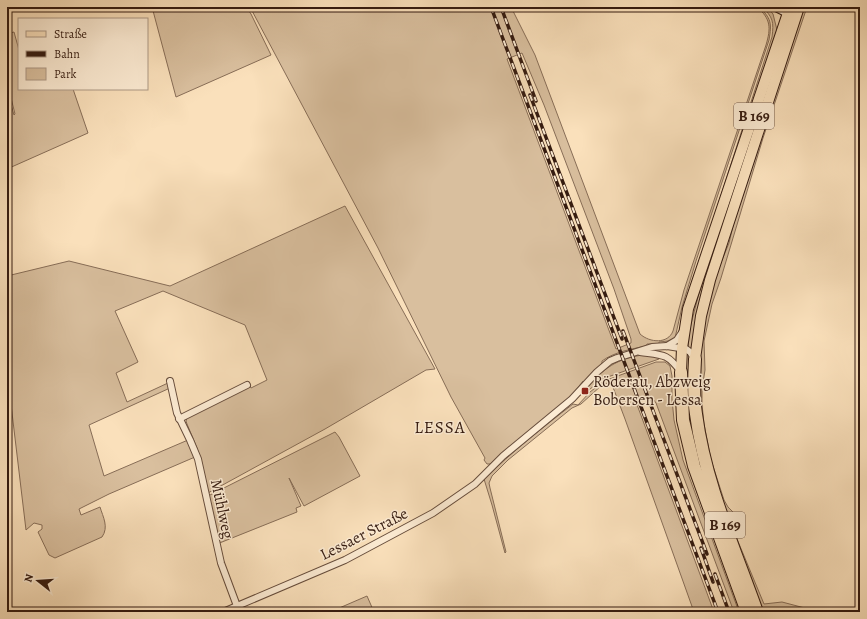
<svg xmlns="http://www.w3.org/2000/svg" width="867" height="619" font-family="Alegreya,serif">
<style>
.green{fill:#d9bf9e;stroke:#876d57;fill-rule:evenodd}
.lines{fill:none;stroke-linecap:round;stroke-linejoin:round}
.street-casing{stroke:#664c3b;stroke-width:8}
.secondary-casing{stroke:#351b10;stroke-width:11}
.primary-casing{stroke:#351b10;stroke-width:12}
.highway-casing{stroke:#351b10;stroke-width:14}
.street{stroke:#fcebd3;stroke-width:6}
.secondary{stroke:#fcebd3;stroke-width:9}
.primary{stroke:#fae0bb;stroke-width:10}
.highway{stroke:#fae0bb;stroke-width:12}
.rail-casing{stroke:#351b10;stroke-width:3.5}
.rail{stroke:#fcebd3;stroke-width:2;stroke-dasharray:6;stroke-linecap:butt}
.poi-dot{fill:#8f2418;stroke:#fcebd3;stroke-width:1.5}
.labels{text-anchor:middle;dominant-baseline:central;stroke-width:3;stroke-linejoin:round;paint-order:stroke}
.shield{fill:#fcebd3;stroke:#71594a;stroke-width:1}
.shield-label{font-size:15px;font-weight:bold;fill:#351b10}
.poi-label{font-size:16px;fill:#351b10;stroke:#fcebd3;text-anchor:start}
.street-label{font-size:16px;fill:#351b10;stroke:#fcebd3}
.neighbourhood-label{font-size:17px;letter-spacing:1px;fill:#351b10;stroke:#fcebd3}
</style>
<rect width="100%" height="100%" fill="#fae0bb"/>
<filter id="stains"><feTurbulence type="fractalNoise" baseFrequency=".005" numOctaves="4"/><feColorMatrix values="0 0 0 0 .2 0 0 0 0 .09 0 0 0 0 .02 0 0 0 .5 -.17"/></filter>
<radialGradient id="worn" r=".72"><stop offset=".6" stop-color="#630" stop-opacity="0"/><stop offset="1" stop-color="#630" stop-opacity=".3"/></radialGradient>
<g class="green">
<path d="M152 7H246L251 14 271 55 176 97Z"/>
<path d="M250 7H511L535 55 640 334C650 343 668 344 673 331L684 290 766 45C771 28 771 19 757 7H759C771 18 772 23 769 40L696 261 682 307 675 338 668 341 659 342V345L651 346V344H647L646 346C632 349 614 352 602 361V363L595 370 584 382 583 381 576 390 577 391 490 464H487L484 460 485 458 451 397 378 248ZM522 53 544 105 614 289 631 339V343L616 349 507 59Z"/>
<path d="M762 7H767L773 14 777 30 716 217 712 223 772 37C774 22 773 17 762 7Z"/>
<path d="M802 7H807L763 138 721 278 712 304 704 341 705 370 702 389V404L704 424 711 460 724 500 728 507 733 512V524L737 539 764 604 782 602 820 612H761L716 488 700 408V364L701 341 708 304 718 270 729 243 733 226Z"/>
<path d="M14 32 19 50V89H73L88 133 7 169V90L14 115 15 114 7 82V34Z"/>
<path d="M766 91 693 351 688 347 690 328 699 293Z"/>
<path d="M345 206 435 369 426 370 325 429 208 493 197 448 187 424 186 421 188 415 250 386 251 388 267 380 245 325 163 291 115 311 138 362 116 373 127 402 168 383 170 388 89 425 104 476 188 440 195 457 109 494 79 509 81 515 100 507C103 517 109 527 102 537L55 558 49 555 38 532 42 529V525L34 523 26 530 7 371V276L69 261 170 286Z"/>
<path d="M643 355 659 356V359L602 379 589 390 587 388C602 369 618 358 643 355Z"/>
<path d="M656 362H665L670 366 672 376V399L674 420 683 460 739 612H734L656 403 651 396 636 402 714 612H694L625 419 611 382 602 385 581 404 572 408 508 460 492 476 489 483 490 488 506 552 505 553 492 505 484 479C512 452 542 428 573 404L578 405 590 392 604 381Z"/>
<path d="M335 432 339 437 360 476 304 506 289 478 301 506 296 508 297 512 217 544 208 496Z"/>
<path d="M367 596 374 612H330Z"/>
</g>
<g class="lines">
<defs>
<g id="street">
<path d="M667 346 677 340 683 331"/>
<path d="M640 352C663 355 667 353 681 372"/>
<path d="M170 381 177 413 190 440 198 459 221 563 237 606"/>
<path d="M179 419 247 385"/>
<path d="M223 612 345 560 433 513 475 484 503 456 572 399 597 372 610 361 617 358 652 347 667 346 686 349 690 352 695 359"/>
</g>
<path id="secondary" d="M777 7 789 13"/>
<g id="primary">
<path d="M695 359 701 316 710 280 799 7"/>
<path d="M681 372 682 348 688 309 790 7"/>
</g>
<g id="highway">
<path d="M695 359C694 377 693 396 696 414 705 483 734 547 757 612"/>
<path d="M681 372 683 420 694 466 747 612"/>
</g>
</defs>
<use href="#street" class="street-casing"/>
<use href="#secondary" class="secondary-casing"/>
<use href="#primary" class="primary-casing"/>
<use href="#highway" class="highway-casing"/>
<use href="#street" class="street"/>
<use href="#secondary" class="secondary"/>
<use href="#primary" class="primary"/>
<use href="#highway" class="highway"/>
<defs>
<g id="rail">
<path d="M491 7 718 612"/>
<path d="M501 7 536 101"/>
<path d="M530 95 622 339"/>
<path d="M623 331 707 554"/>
<path d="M701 548 713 582"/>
<path d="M715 574 729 612"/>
</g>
</defs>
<use href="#rail" class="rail-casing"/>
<use href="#rail" class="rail"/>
</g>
<rect class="poi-dot" x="581" y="387" width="8" height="8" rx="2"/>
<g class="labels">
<g class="shield">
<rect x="734" y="103" width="40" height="26" rx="3"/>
<rect x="705" y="512" width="40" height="26" rx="3"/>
</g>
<g class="shield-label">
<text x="754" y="116">B 169</text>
<text x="725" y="525">B 169</text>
</g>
<g class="poi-label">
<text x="593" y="382">Röderau, Abzweig<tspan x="593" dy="18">Bobersen - Lessa</tspan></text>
</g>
<g class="street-label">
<text transform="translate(222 509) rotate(78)">Mühlweg</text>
<text transform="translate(364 534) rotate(-27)">Lessaer Straße</text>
</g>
<g class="neighbourhood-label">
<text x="440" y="427">LESSA</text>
</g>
</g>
<rect width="867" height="619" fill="none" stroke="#fae0bb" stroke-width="24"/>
<rect x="8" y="8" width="851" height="603" fill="none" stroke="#351b10" stroke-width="2"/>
<rect x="12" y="12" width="843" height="595" fill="none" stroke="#351b10"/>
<rect x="18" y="18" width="130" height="72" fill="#fcebd3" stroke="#ac9885"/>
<rect x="26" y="31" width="20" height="6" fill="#fae0bb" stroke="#ac9885"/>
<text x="54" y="38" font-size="12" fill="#351b10">Straße</text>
<rect x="26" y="51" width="20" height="6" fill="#351b10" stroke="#ac9885"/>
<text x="54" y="58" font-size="12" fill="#351b10">Bahn</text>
<rect x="26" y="68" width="20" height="12" fill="#d9bf9e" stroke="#ac9885"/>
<text x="54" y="78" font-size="12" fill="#351b10">Park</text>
<g transform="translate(38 581) rotate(287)" stroke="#fcebd3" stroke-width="3" paint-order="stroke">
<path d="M0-3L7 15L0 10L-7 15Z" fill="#351b10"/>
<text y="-6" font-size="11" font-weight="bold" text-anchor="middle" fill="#351b10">N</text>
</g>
<rect width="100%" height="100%" filter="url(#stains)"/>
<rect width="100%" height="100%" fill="url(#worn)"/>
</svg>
